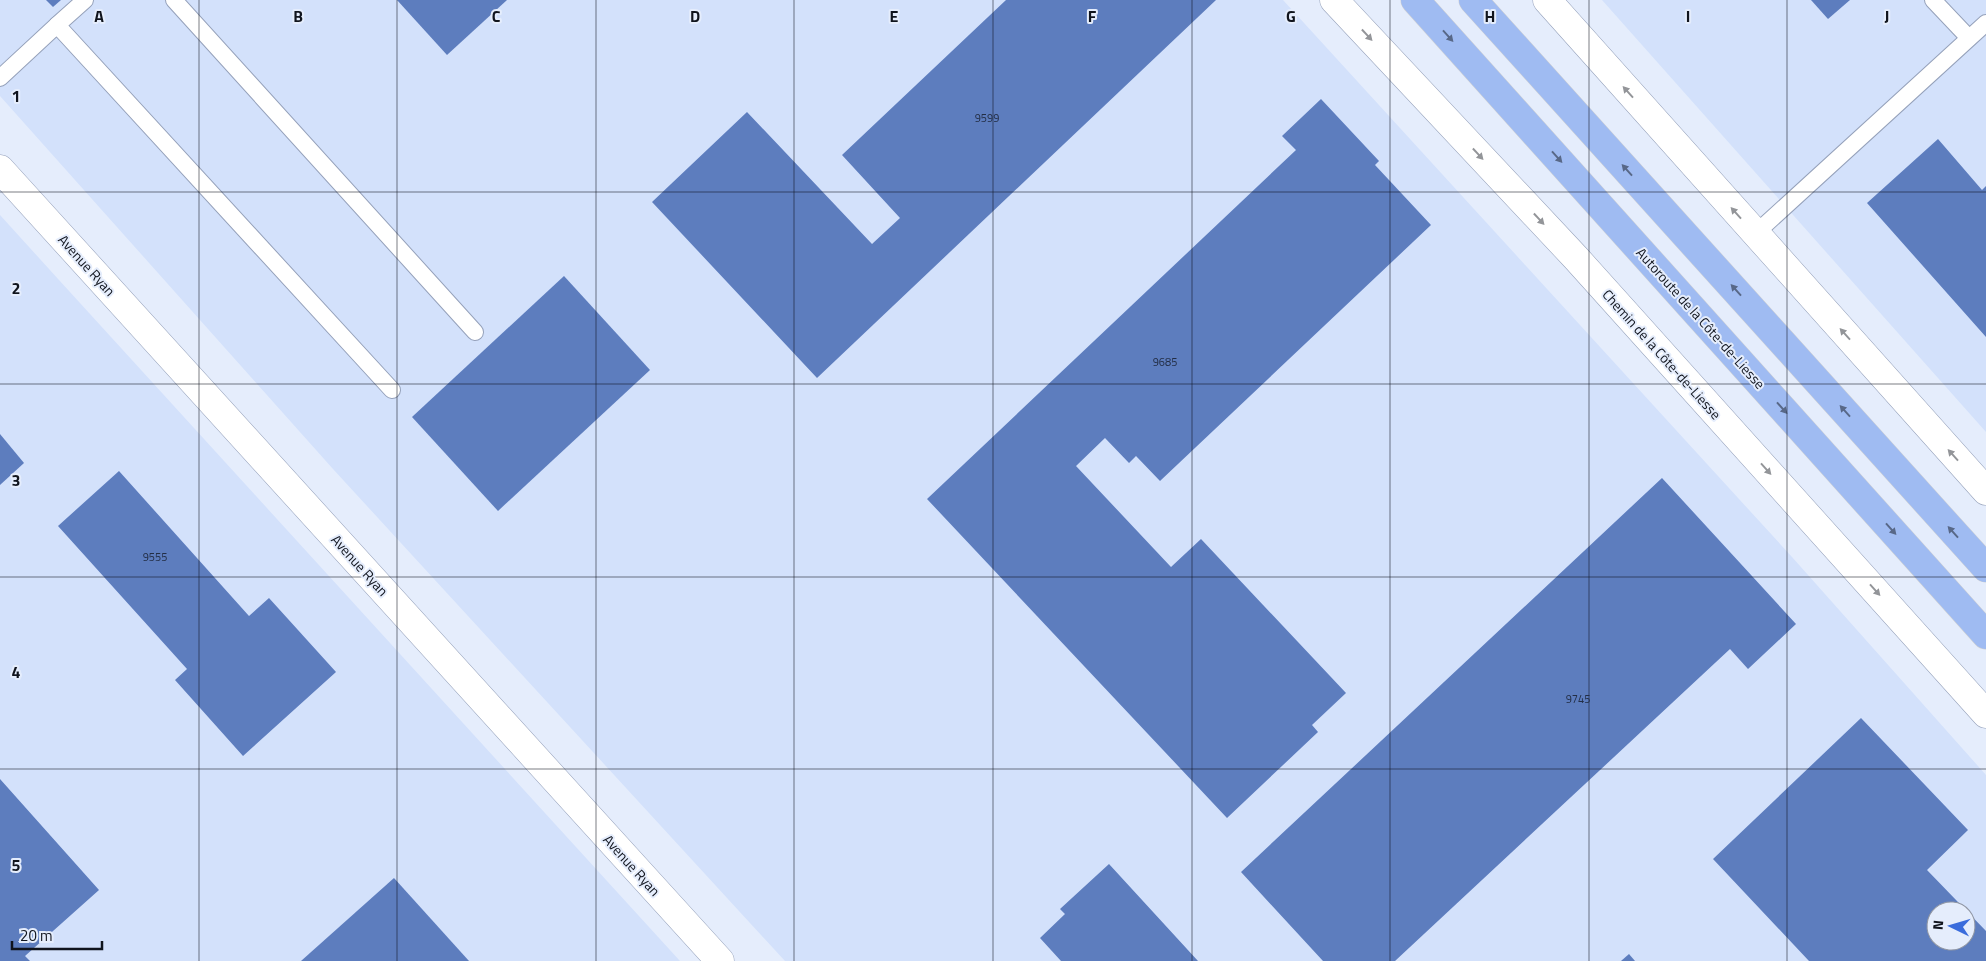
<svg xmlns="http://www.w3.org/2000/svg" width="1986" height="961" font-family="'Titillium Web',sans-serif">
<style>
.built{fill:#d3e1fb;fill-rule:evenodd}
.building{fill:#5d7dbe;fill-rule:evenodd}
.lines{fill:none;stroke-linecap:round;stroke-linejoin:round}
.lane-casing{stroke:#95a1ba;stroke-width:18}
.street-casing{stroke:#95a1ba;stroke-width:29}
.secondary-casing{stroke:#95a1ba;stroke-width:29}
.highway-casing{stroke:#cfd0d2;stroke-width:29}
.lane{stroke:#fff;stroke-width:16}
.street{stroke:#fff;stroke-width:28}
.secondary{stroke:#fff;stroke-width:28}
.highway{stroke:#9fbbf2;stroke-width:28}
.oneway{fill:#939599}
.oneway2{fill:#586888}
.grid{fill:none;stroke:#10141d;stroke-width:1;stroke-opacity:0.55}
.labels{text-anchor:middle;dominant-baseline:central;stroke-width:4;stroke-linejoin:round;paint-order:stroke}
.number-label{font-size:11px;fill:#232e45}
.street-label{font-size:14px;fill:#10141d;stroke:#e5edfc}
.grid-label{font-size:16px;text-anchor:middle;font-weight:bold;fill:#10141d;stroke:#e5edfc;stroke-width:4;stroke-linejoin:round;paint-order:stroke}
</style>
<rect width="100%" height="100%" fill="#e5edfc"/>
<g class="built">
<path d="M0 0H1283L1792 557 1986 775V961H785L333 469 0 96ZM1936 911H1966V941H1936Z"/>
<path d="M1602 0H1986V432Z"/>
<path d="M0 215 59 280 680 961H0Z"/>
</g>
<g class="building">
<path d="M46 0H61L53 7Z"/>
<path d="M397 0H507L447 55Z"/>
<path d="M1006 0H1216L817 378 652 202 747 112 872 244 900 218 842 155Z"/>
<path d="M1811 0H1850L1828 19Z"/>
<path d="M1321 99 1379 161 1375 165 1431 225 1160 481 1136 456 1129 463 1105 438 1076 466 1171 567 1201 539 1346 693 1312 725 1318 732 1227 818 927 499 1296 150 1282 136Z"/>
<path d="M1938 139 1982 190 1986 186V337L1867 203Z"/>
<path d="M564 276 650 370 498 511 412 417Z"/>
<path d="M0 434 24 463 0 485Z"/>
<path d="M119 471 249 616 269 598 336 672 243 756 175 680 187 669 58 526Z"/>
<path d="M1662 478 1796 624 1748 669 1730 649 1395 961H1323L1241 872Z"/>
<path d="M1861 718 1968 830 1927 870 1986 931V961H1809L1713 859ZM1936 911H1966V941H1936Z"/>
<path d="M0 779 99 890 25 956 30 961H0Z"/>
<path d="M1109 864 1198 961H1061L1040 938 1065 914 1060 909Z"/>
<path d="M394 878 469 961H301Z"/>
<path d="M1629 954 1635 961H1621Z"/>
</g>
<g class="lines">
<defs>
<g id="lane">
<path d="M174 0 475 332"/>
<path d="M1933 0 1969 38"/>
<path d="M57 25 85 0"/>
<path d="M0 78 57 25 392 390"/>
<path d="M1755 234 1986 23"/>
</g>
<path id="street" d="M0 169 720 961"/>
<g id="secondary">
<path d="M1334 0 1576 258 1986 714"/>
<path d="M1547 0 1986 491"/>
</g>
<g id="highway">
<path d="M1415 0 1986 635"/>
<path d="M1473 0 1986 568"/>
</g>
</defs>
<use href="#lane" class="lane-casing"/>
<use href="#street" class="street-casing"/>
<use href="#secondary" class="secondary-casing"/>
<use href="#highway" class="highway-casing"/>
<use href="#lane" class="lane"/>
<use href="#street" class="street"/>
<use href="#secondary" class="secondary"/>
<use href="#highway" class="highway"/>
</g>
<defs><path id="oneway-solid" d="M-6-.8H1V-3.2L6.5 0L1 3.2V.8H-6Z" transform="scale(1.25)"/></defs>
<g class="oneway">
<use href="#oneway-solid" transform="translate(1367 35) rotate(47)"/>
<use href="#oneway-solid" transform="translate(1628 92) rotate(-132)"/>
<use href="#oneway-solid" transform="translate(1478 154) rotate(47)"/>
<use href="#oneway-solid" transform="translate(1736 213) rotate(-132)"/>
<use href="#oneway-solid" transform="translate(1539 219) rotate(47)"/>
<use href="#oneway-solid" transform="translate(1845 334) rotate(-132)"/>
<use href="#oneway-solid" transform="translate(1953 455) rotate(-132)"/>
<use href="#oneway-solid" transform="translate(1766 469) rotate(48)"/>
<use href="#oneway-solid" transform="translate(1875 590) rotate(48)"/>
</g>
<g class="oneway2">
<use href="#oneway-solid" transform="translate(1448 36) rotate(48)"/>
<use href="#oneway-solid" transform="translate(1557 157) rotate(48)"/>
<use href="#oneway-solid" transform="translate(1627 170) rotate(-132)"/>
<use href="#oneway-solid" transform="translate(1736 290) rotate(-132)"/>
<use href="#oneway-solid" transform="translate(1782 408) rotate(48)"/>
<use href="#oneway-solid" transform="translate(1845 411) rotate(-132)"/>
<use href="#oneway-solid" transform="translate(1891 529) rotate(48)"/>
<use href="#oneway-solid" transform="translate(1953 532) rotate(-132)"/>
</g>
<path class="grid" d="M199 0V961M397 0V961M596 0V961M794 0V961M993 0V961M1192 0V961M1390 0V961M1589 0V961M1787 0V961M0 192H1986M0 384H1986M0 577H1986M0 769H1986"/>
<g class="labels">
<g class="number-label">
<text x="987" y="118">9599</text>
<text x="1165" y="362">9685</text>
<text x="155" y="557">9555</text>
<text x="1578" y="699">9745</text>
</g>
<g class="street-label">
<text transform="translate(87 265) rotate(48)">Avenue Ryan</text>
<text transform="translate(1701 318) rotate(48)">Autoroute de la Côte-de-Liesse</text>
<text transform="translate(1662 354) rotate(48)">Chemin de la Côte-de-Liesse</text>
<text transform="translate(360 565) rotate(48)">Avenue Ryan</text>
<text transform="translate(632 865) rotate(48)">Avenue Ryan</text>
</g>
</g>
<g class="grid-label">
<text x="99" y="22">A</text>
<text x="298" y="22">B</text>
<text x="496" y="22">C</text>
<text x="695" y="22">D</text>
<text x="894" y="22">E</text>
<text x="1092" y="22">F</text>
<text x="1291" y="22">G</text>
<text x="1490" y="22">H</text>
<text x="1688" y="22">I</text>
<text x="1887" y="22">J</text>
<text x="16" y="102">1</text>
<text x="16" y="294">2</text>
<text x="16" y="486">3</text>
<text x="16" y="678">4</text>
<text x="16" y="871">5</text>
</g>
<g transform="translate(1951 926) rotate(275)"><circle r="24" fill="#e5edfc" stroke="#9096a3"/>
<path d="M0-4L9 19L0 12L-9 19Z" fill="#3a6cdc"/>
<text y="-8" font-size="14" font-weight="bold" text-anchor="middle" fill="#10141d">N</text>
</g>
<path d="M12 941v8h90v-8" fill="none" stroke="#10141d" stroke-width="2.5"/>
<text x="20" y="941" font-size="15" fill="#10141d" stroke="#e5edfc" stroke-width="4" paint-order="stroke">20 m</text>
</svg>
